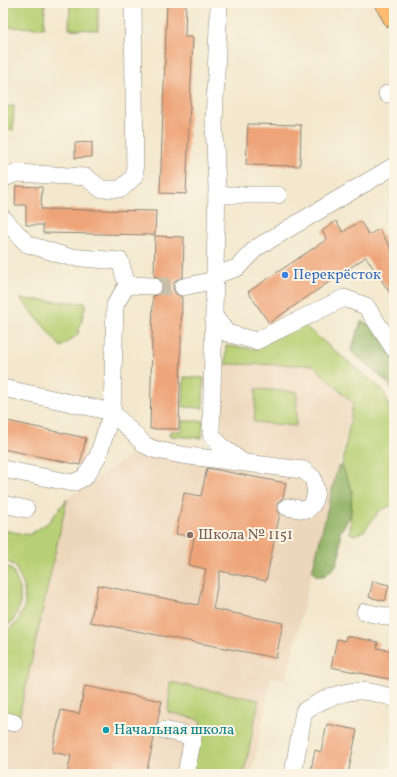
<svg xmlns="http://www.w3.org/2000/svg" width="397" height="777" font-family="Vollkorn,serif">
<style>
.built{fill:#edd7bb}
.green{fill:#b8d075;stroke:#6a7648}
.forest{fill:#92b266;stroke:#576741}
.building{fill:#eea478}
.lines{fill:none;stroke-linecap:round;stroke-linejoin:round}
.minor-tunnel{stroke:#c8bfaa;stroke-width:17;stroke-dasharray:17 8;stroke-linecap:butt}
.minor-casing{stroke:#888274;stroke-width:18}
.major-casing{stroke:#888274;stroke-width:24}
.minor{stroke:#fff;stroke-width:17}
.major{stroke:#ffbb71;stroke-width:22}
.shop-dot{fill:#3f7fe0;stroke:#fcf5e5;stroke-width:1.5}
.education-dot{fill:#8d6e63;stroke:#fcf5e5;stroke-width:1.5}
.culture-dot{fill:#0f9aa8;stroke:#fcf5e5;stroke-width:1.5}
.labels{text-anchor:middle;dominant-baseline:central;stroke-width:4;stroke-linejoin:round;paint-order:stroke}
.shop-label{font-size:15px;fill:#366cbe;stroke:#fcf5e5;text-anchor:start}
.education-label{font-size:15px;fill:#785e54;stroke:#fcf5e5;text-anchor:start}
.culture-label{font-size:15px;fill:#0d838f;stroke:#fcf5e5;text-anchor:start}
</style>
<rect width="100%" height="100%" fill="#fcf5e5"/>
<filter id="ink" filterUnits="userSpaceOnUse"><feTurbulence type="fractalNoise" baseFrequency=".025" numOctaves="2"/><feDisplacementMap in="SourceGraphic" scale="8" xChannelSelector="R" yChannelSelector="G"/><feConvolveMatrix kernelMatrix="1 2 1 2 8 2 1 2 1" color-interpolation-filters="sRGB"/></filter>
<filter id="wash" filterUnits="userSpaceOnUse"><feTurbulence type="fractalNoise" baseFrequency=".012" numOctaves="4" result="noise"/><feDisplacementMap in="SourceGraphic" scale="16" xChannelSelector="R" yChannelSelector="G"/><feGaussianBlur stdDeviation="0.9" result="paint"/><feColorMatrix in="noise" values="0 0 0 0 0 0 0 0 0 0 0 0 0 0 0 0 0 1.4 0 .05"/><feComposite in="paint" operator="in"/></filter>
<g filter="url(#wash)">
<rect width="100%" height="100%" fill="#f3e8cd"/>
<path class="built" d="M226 364 313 365 353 403 286 679 271 677 252 774H3V714L19 717 67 499 152 440 220 453Z"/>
<g class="green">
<path d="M3 3H45L44 28 3 27Z"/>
<path d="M70 3H98V30L69 29Z"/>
<path d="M14 106 13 130H3V107Z"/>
<path d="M21 299 86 303 78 334 61 347Z"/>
<path d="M301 323 384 391 394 424V505L380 510 364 531 355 535 350 533 352 490 342 466 353 403 313 365 226 364V346L257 349Z"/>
<path d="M184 377 204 378 203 408 183 407Z"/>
<path d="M256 389 297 392 296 426 254 422Z"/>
<path d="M182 421H203L202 438 169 436 170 431H182Z"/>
<path d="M67 499 19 717 3 714V633L17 623 25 605 24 586 15 566 3 559V530L29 535 49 522Z"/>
<path d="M3 564 12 570 20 588V605L13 621 3 628Z"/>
<path d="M170 682 259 700 244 774H190L201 720 168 712Z"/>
</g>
<g class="forest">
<path d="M361 321 374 326 394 357V394L389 384 351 351Z"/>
<path d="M338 466H342L352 490 350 517 340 532V553L335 567 324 576H317L312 572Z"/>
</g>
<g id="blocks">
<g class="building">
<path d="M167 3H186L185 37H193L186 194 160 193Z"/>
<path d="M248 124 301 125 300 166 246 165Z"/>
<path d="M92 142V157L75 158V143Z"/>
<path d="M16 186 42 187 41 209 156 211 155 235 43 233V225H26V205H15Z"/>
<path d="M336 221 343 232 360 221 369 235 379 229 394 253V299L366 257 269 323 248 292 327 239 322 231Z"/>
<path d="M155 236 184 237 183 277 176 280 173 284V289L176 294 182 297 179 429H150L153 296 158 295 161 292 163 286 162 282 159 278 154 276Z"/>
<path d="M3 420 86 438 80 465 3 449Z"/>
<path d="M207 468 286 483 283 498 279 501 277 505 278 510 280 513 266 581 220 571 213 609 283 623 276 658 90 622 98 585 198 605 206 569 189 565 194 537 176 534 184 493 201 496Z"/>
<path d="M373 581 389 585 385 601 369 597Z"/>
<path d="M346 636 378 642 377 648 394 651V680L331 667 337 639 345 641Z"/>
<path d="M85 686 162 701 157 723 154 728 155 734 146 774H67L71 756 52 752 61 710 79 714Z"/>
<path d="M327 724 357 730 348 774H310L315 750 321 752Z"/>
</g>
</g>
</g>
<g filter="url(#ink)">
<use href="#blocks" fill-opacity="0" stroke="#888274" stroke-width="1"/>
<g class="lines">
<path class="minor-tunnel" d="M153 286 183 287"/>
<defs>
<g id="minor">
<path d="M219 3 214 124 217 187 211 434 221 446 241 461"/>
<path d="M387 94 394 92"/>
<path d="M3 180 4 178 17 173 86 177 101 189H121L135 176 133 3"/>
<path d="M217 195H278"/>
<path d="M3 218 27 244 69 257 120 261 127 285 115 305 112 412 145 445 153 449 181 455 303 470 313 478 316 492 313 504 307 510 287 507"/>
<path d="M215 275 237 268 256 248 394 166"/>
<path d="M127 285 153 286"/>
<path d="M183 287 215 280"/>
<path d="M215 317 227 333 256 341 344 298 366 306 394 349"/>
<path d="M3 388 112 412 98 456 85 477 73 483 3 469"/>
<path d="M3 504 26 509"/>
<path d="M365 612 394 618"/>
<path d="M3 720 14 723"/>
<path d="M164 730 193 737 186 774"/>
<path d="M293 774 304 711C320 701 341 691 360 691 371 691 384 695 394 698"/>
</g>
<path id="major" d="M386 3 394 17"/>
</defs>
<use href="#minor" class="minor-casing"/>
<use href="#major" class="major-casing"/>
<use href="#minor" class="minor"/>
<use href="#major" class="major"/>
</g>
</g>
<circle class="shop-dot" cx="285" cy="275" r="4"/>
<circle class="education-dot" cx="190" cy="535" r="4"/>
<circle class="culture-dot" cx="106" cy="730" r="4"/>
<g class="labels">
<g class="shop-label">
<text x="293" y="275">Перекрёсток</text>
</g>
<g class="education-label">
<text x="198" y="535">Школа № 1151</text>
</g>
<g class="culture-label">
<text x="114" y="730">Начальная школа</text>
</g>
</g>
<rect width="397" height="777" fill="none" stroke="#fcf5e5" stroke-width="16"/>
</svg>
